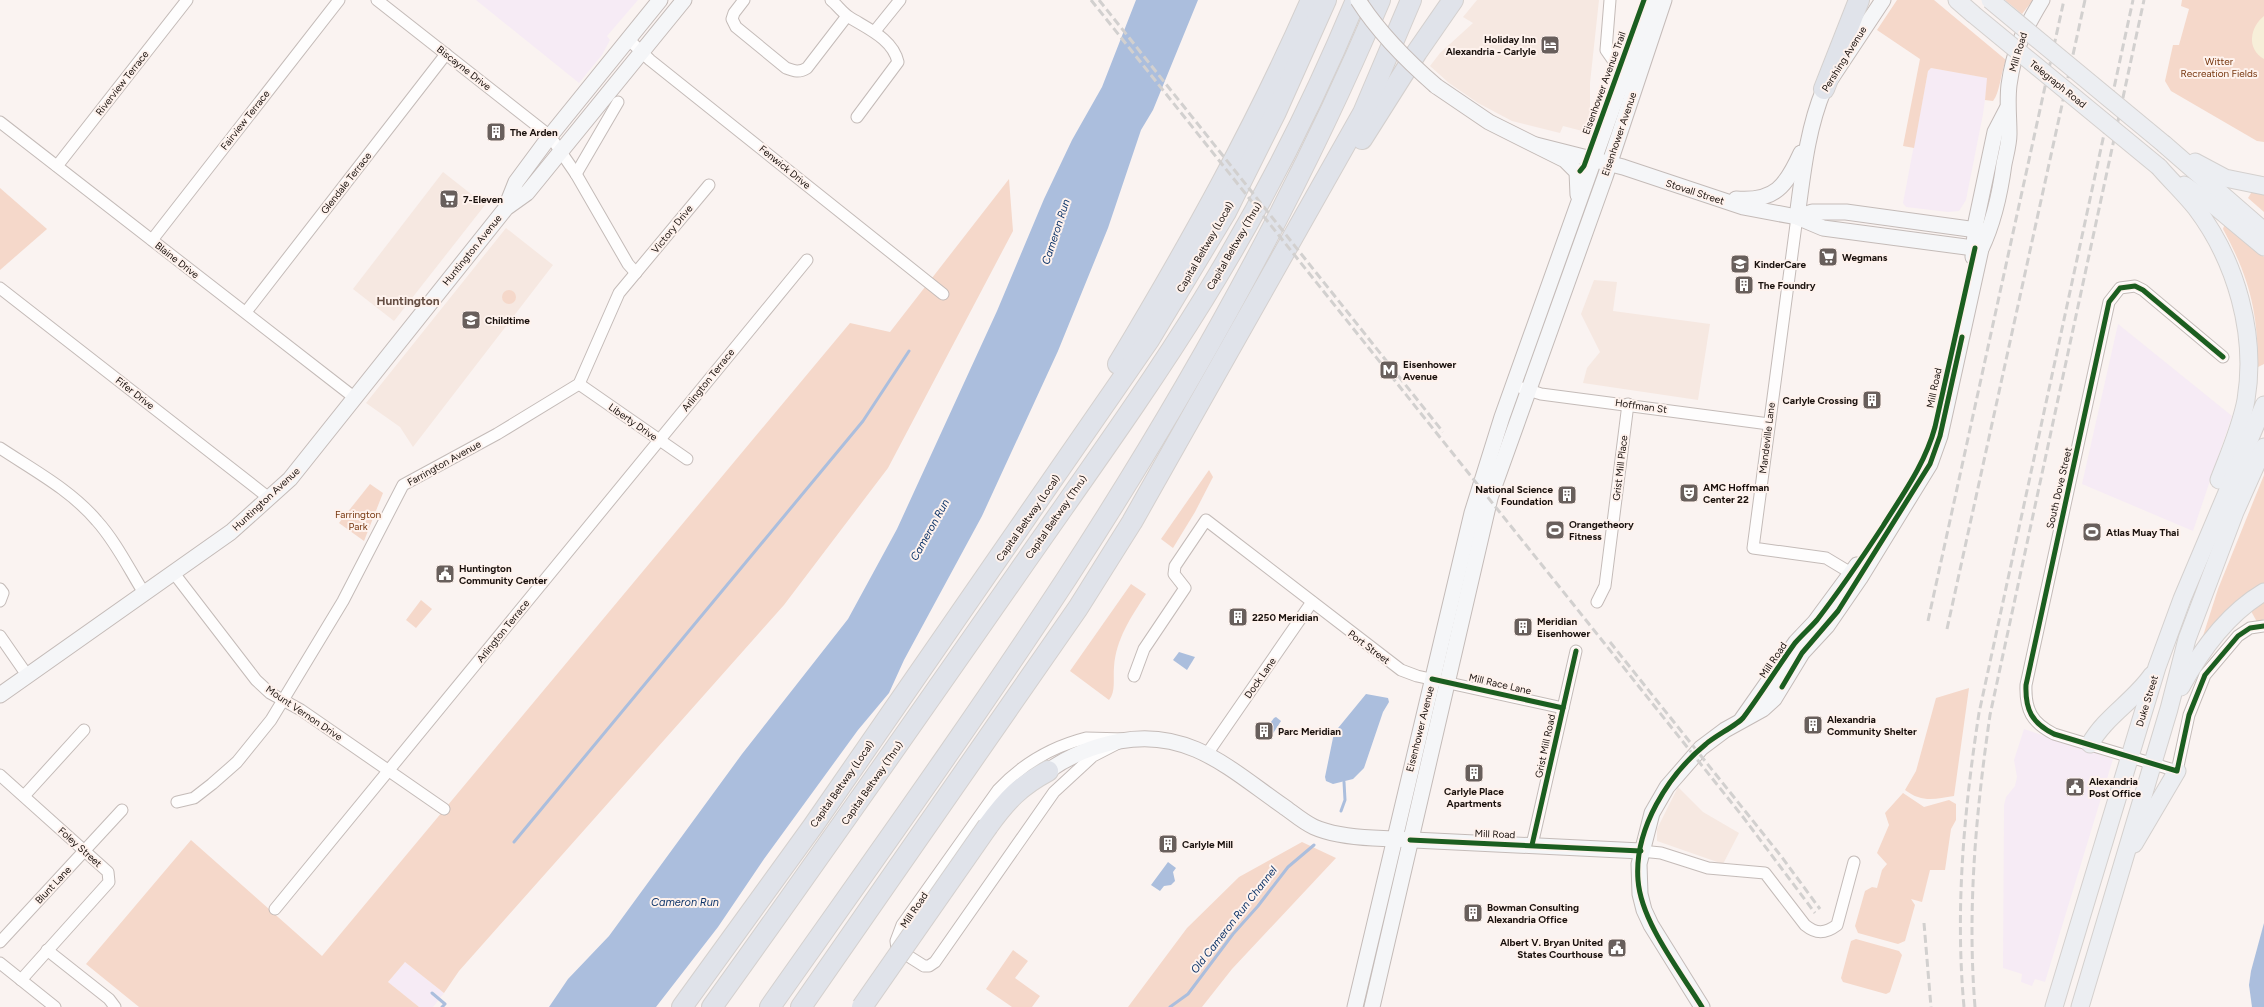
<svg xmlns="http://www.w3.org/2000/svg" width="2264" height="1007" font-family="Figtree,sans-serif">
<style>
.built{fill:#f6e8e1}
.industrial{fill:#f6ebf5}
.green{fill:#f5d8ca}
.sand{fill:#f7efd9}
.water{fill:#abbedd}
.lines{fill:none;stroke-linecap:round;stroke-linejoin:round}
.stream{stroke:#abbedd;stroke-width:3}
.street-casing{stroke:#c4bbb8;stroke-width:13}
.secondary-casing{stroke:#c4bbb8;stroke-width:17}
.primary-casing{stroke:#d4d0ce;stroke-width:19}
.highway-casing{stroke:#d4d0ce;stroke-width:22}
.street{stroke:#fefdfd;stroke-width:11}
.secondary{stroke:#f5f6f8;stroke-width:15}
.primary{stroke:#eceef2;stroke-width:17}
.highway{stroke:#e0e3ea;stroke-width:20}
.rail{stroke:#d2d0cf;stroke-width:3;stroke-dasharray:8 4;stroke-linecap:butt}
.secondary-bridge-casing{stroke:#c4bbb8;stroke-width:17;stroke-linecap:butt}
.primary-bridge-casing{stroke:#d4d0ce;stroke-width:19;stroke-linecap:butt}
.highway-bridge-casing{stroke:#d4d0ce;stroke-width:22;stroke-linecap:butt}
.secondary-bridge{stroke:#f5f6f8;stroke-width:15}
.primary-bridge{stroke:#eceef2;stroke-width:17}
.highway-bridge{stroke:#e0e3ea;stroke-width:20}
.cycleway-casing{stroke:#fef2ed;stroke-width:8}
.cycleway{stroke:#1b5e20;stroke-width:5}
.labels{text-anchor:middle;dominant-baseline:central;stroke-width:4;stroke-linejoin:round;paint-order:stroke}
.poi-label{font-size:10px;font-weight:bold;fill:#19100c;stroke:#fef2ed;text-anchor:start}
.street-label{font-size:10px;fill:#19100c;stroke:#fef2ed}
.park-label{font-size:10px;fill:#77370f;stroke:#fef2ed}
.water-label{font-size:11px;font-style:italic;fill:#0d3469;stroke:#fef2ed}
.quarter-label{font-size:12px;font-weight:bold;fill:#654e43;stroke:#fef2ed}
</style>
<rect width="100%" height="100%" fill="#faf3f1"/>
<g class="built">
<path d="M1477 0H1599L1590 83V133L1563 126 1560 133 1512 121 1478 103 1449 83 1430 66 1440 53 1473 23 1463 17Z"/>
<path d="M443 172 485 205 394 321 353 289Z"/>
<path d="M506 228 553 265 413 447 400 427 366 403Z"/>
<path d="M1594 280 1617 282 1613 311 1710 324 1698 400 1583 383 1587 368 1600 352 1581 314Z"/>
<path d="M1678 787 1703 812 1739 833 1723 864 1657 841V829Z"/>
</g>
<g class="industrial">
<path d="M476 0H638L607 36 610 40 602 55 579 83Z"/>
<path d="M1931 68 1988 78 1983 114 1966 200 1959 211 1948 212 1906 207 1903 203 1928 71Z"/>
<path d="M2118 324 2232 416 2193 531 2082 484Z"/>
<path d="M2024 729 2113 759 2045 982 2035 979 2032 986 2021 982 2022 974 2003 968 2004 805 2006 797 2015 786 2017 777 2014 760Z"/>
<path d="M405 962 444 993 433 1007H419L388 982Z"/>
</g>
<g class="green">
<path d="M1897 0H1934L2006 60C2001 71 2000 93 1993 101L1985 100 1987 78 1931 68 1928 71 1914 148 1903 146 1920 59 1877 30Z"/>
<path d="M2005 0H2033L2022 14Z"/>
<path d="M2182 0H2264V142L2257 141 2171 91 2165 81 2173 45H2179L2189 9 2181 6Z"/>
<path d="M1009 179 1013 231 888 468 784 605 459 971 444 993 405 962 388 982 419 1007H139L86 964 191 840 322 956 850 323 890 332Z"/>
<path d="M0 188 47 229 0 270Z"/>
<path d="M2253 190H2264V212L2248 198Z"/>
<path d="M2225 223 2264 257V364L2258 367C2258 311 2249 277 2223 229Z"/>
<circle cx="509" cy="297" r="7"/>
<path d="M1209 470 1213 477 1195 512 1173 548 1161 539Z"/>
<path d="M2264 475V584L2204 637 2203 636 2218 589Z"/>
<path d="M370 484 383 493 364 541 339 523Z"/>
<path d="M1131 584 1146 594C1131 617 1116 639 1114 667 1113 678 1116 692 1109 700L1070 671Z"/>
<path d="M421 600 432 609 416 628 406 620Z"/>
<path d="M2264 602V619L2257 622 2251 611Z"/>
<path d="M1969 688 1954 796C1935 799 1922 803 1905 790L1916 771 1936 698Z"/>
<path d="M1903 793 1924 807 1949 800 1956 804V820L1951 829 1945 870H1930L1922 902 1911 899 1915 905 1905 941 1898 944 1858 933 1855 926 1865 891 1872 887 1877 888 1882 870 1887 864 1877 853 1889 825 1885 813Z"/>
<path d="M1302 842 1336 858 1232 969 1202 1007H1128L1187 928 1239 877Z"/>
<path d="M1856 939 1899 951 1902 955 1890 992 1886 994 1843 982 1841 978 1851 941Z"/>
<path d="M1013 950 1028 961 1015 978 1040 996 1032 1007H1012L986 989Z"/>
</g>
<path class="sand" d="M2264 16V59C2246 49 2250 27 2264 16Z"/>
<g class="water">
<path d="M1136 0H1198L1153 110 1141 130 1108 228 1058 351 982 516 904 660 889 693 858 730 764 859 718 927 656 1007H549L568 979 609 936 742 754 848 619 897 529 997 311 1044 199 1072 140 1102 87Z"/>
<path d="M1179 652 1195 657 1187 670 1173 660Z"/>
<path d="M1366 694 1388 698 1389 702 1383 712 1364 768 1353 779 1333 784 1326 781 1325 777 1334 733Z"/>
<path d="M1276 717 1281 721 1272 735 1265 730 1274 718Z"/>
<path d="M1168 862 1176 868 1173 872 1175 881 1171 885 1164 886 1160 891 1151 885Z"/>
<path d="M2264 923V1007H2252L2249 985 2251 971Z"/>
</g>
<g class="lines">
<g class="stream">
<path d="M1341 811 1345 800 1344 782"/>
<path d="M514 842 863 421 909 351"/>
<path d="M432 993 445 1004 442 1007"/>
<path d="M1170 1007 1188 994 1233 934 1258 906 1288 867 1314 845"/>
</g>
<defs>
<g id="street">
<path d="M377 0 550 136 576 174 628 264 636 273"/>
<path d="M744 0 734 13 732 19 736 27 786 68C794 71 799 73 807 68L847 16"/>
<path d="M831 0C837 5 842 12 849 17 868 29 893 39 898 62L857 117"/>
<path d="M1610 0 1606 50 1613 60 1627 65"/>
<path d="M875 31 900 0"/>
<path d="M628 39 650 60 943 294"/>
<path d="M0 122 355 398"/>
<path d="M57 166 187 0"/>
<path d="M576 174 618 102"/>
<path d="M1797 217 1753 548 1826 558 1856 576"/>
<path d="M152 240 339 0"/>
<path d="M0 288 269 498"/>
<path d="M246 312 446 54"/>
<path d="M2223 357 2143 290 2135 286 2120 288 2109 302 2026 685C2025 710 2032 723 2054 734L2177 771 2189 715 2205 675 2238 636 2250 628 2264 626"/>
<path d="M579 384 687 459"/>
<path d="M1522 388 1541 394 1769 424"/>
<path d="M0 448C33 470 71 490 97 521 116 542 129 569 144 593"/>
<path d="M173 572 256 680 270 693 301 710 444 809"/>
<path d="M0 589 3 593 0 601"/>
<path d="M1597 602 1605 586 1628 404"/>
<path d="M0 636 27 675"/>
<path d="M1134 676 1144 649 1185 588 1174 574 1175 566 1206 520 1401 670 1417 676 1563 708"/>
<path d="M1086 738 1126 739 1093 756 1054 792 935 962 929 966H924L897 949 896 941 902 925 998 790C1023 763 1051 747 1086 738Z"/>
<path d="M1207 754 1312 602"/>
<path d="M0 775 108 872 109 882 21 980"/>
<path d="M24 796 84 730"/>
<path d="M177 802 194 798 212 784 237 762 271 720 343 601 403 485 497 434 579 384 619 293 709 185"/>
<path d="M1532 845 1576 651"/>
<path d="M1641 851 1661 853 1708 868 1765 873 1805 925C1816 934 1825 934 1837 925L1854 862"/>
<path d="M275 909 807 260"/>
<path d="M0 942 122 810"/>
<path d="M47 950 109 999 115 1007"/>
<path d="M0 963 55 1007"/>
</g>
<g id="secondary">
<path d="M1436 86 1489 122 1565 160 1577 172 1578 195"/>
<path d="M1536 145 1623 167 1743 207 1797 217 1823 228 1981 249"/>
<path d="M1736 199C1775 202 1786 186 1801 153"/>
<path d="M506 207 516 182 550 136 660 0"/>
<path d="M1797 217C1803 173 1807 130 1824 89L1883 0"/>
<path d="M1797 217 1812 212H1846L1984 231"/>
<path d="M1973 257 1976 222 1995 132 2007 109"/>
<path d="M0 695 231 532 290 479 506 208 527 193 684 0"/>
<path d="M1742 719 1796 642 1815 622 1857 565"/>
<path d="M1048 771C1070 755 1094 746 1120 741 1189 728 1231 770 1283 806 1293 813 1303 822 1314 827 1332 835 1353 837 1373 838L1641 851"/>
<path d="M1355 1007 1472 513 1502 417 1651 0"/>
<path d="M1372 1007 1490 498 1605 177 1664 0"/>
<path d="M1702 1007 1651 925 1644 910 1640 894 1639 864 1652 813 1667 787 1701 748 1725 730 1763 709 1774 699 1802 653 1827 626 1860 578 1930 464 1940 436 1981 249C1994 222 2000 194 2004 164 2006 154 2009 144 2009 134 2009 117 2007 102 2009 85 2014 49 2024 30 2042 0"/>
</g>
<g id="primary">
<path d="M1957 0 1973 14"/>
<path d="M2164 144 2264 231"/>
<path d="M2195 162 2225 178 2264 186"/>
<path d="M2159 167C2171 181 2185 194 2196 208 2236 261 2257 334 2246 400 2241 427 2229 454 2219 480"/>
<path d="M2184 185 2216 207 2264 247"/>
<path d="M2181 687C2201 650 2227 614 2264 592"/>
<path d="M2090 744C2105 717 2134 701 2152 675"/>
<path d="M2134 844 2177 771"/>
<path d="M2054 1007 2157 667 2182 599 2264 405"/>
<path d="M2080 1007 2169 709 2187 639 2235 512 2264 447"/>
</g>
<g id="highway">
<path d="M1824 89 1859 0"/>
<path d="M1362 139 1417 52 1453 0"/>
<path d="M1118 364C1189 246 1256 126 1311 0"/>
<path d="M988 826C1007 800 1020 786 1048 771"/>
<path d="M682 1007 813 826 1149 340 1226 212 1276 112 1326 0"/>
<path d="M712 1007C815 864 916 719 1017 574 1080 483 1145 394 1203 300 1262 204 1313 104 1356 0"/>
<path d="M770 1007C870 865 972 723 1067 578 1186 395 1295 201 1380 0"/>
<path d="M801 1007 1078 608 1132 522 1363 113 1411 0"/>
</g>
</defs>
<use href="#street" class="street-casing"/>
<use href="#secondary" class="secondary-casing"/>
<use href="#primary" class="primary-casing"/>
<use href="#highway" class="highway-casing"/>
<use href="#street" class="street"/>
<use href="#secondary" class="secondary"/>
<use href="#primary" class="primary"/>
<use href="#highway" class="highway"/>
<g class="rail">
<path d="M1091 0 1743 817 1815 913"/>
<path d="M1099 0 1443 432"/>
<path d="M1928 621 2064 0"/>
<path d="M1947 629 2085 0"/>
<path d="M1610 642 1781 856 1820 909"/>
<path d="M1924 923 1931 1007"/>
<path d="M1964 1007C1955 909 1964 810 1979 713L2133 0"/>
<path d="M1975 1007C1967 909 1976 812 1990 715L2144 0"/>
</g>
<defs>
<path id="secondary-bridge" d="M1358 0C1379 33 1406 60 1436 86"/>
<g id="primary-bridge">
<path d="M1990 0 2164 144"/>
<path d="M1973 14 2159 167"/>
</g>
<path id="highway-bridge" d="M862 1007 988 826"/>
</defs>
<use href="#secondary-bridge" class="secondary-bridge-casing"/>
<use href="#primary-bridge" class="primary-bridge-casing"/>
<use href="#highway-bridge" class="highway-bridge-casing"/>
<use href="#secondary-bridge" class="secondary-bridge"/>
<use href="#primary-bridge" class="primary-bridge"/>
<use href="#highway-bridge" class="highway-bridge"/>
<defs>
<g id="cycleway">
<path d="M1580 171 1584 166 1644 0"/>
<path d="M2223 357 2143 290 2135 286 2120 288 2109 302 2026 685C2025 710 2032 723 2054 734L2177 771 2189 715 2205 675 2238 636 2250 628 2264 626"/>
<path d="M1432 679 1563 708"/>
<path d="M1782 687 1802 653 1838 611 1930 464 1940 436 1962 337"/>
<path d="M1410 840 1641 851"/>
<path d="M1532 845 1576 651"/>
<path d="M1702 1007C1680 971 1641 922 1638 880 1634 829 1668 775 1706 744 1715 736 1737 725 1743 718 1761 694 1777 668 1795 643 1802 635 1810 628 1817 620 1840 590 1862 558 1883 526 1903 494 1925 464 1935 427L1975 248"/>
</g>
</defs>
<use href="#cycleway" class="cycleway-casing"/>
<use href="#cycleway" class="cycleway"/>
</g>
<defs>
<symbol id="hotel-square" viewBox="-11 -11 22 22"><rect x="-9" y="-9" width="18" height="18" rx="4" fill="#685f5c" stroke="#fef2ed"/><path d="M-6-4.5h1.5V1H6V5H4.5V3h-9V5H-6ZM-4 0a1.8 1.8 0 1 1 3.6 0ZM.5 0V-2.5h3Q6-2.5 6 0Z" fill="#fff"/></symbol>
<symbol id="building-square" viewBox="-11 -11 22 22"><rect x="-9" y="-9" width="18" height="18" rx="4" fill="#685f5c" stroke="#fef2ed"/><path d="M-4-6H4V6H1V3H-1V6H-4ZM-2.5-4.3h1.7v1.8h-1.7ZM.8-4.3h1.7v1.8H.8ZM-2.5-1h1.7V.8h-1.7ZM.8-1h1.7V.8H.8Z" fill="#fff"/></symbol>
<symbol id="supermarket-square" viewBox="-11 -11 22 22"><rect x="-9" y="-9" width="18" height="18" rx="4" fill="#685f5c" stroke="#fef2ed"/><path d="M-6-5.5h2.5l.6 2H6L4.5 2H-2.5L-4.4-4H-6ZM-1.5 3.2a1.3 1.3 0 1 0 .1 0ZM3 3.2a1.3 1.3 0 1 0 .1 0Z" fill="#fff"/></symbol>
<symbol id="school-square" viewBox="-11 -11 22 22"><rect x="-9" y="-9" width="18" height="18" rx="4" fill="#685f5c" stroke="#fef2ed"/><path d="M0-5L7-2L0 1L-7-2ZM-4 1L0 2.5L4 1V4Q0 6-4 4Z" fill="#fff"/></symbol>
<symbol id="metro-square" viewBox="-11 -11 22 22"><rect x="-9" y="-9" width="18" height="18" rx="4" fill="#685f5c" stroke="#fef2ed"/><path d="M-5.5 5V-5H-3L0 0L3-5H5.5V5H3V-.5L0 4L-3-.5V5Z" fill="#fff"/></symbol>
<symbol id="theatre-square" viewBox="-11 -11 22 22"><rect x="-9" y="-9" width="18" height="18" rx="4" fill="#685f5c" stroke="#fef2ed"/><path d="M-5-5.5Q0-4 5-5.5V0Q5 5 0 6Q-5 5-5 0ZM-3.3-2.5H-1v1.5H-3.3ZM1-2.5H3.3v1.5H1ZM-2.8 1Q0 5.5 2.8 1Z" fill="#fff"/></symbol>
<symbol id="stadium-square" viewBox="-11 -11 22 22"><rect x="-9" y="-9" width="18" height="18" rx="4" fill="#685f5c" stroke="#fef2ed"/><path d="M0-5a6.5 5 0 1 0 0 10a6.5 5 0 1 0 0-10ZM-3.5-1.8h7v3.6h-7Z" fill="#fff"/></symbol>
<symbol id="civic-square" viewBox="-11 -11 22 22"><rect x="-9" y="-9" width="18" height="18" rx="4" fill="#685f5c" stroke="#fef2ed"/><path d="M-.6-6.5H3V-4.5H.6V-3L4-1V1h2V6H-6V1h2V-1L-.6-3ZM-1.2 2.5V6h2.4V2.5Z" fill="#fff"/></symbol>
</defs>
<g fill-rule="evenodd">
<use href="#hotel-square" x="1539" y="34" width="22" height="22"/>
<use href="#building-square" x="485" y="121" width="22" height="22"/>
<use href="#supermarket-square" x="438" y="188" width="22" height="22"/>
<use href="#supermarket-square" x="1817" y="246" width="22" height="22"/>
<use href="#school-square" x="1729" y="253" width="22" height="22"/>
<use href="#building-square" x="1733" y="274" width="22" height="22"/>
<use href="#school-square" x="460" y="309" width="22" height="22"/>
<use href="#metro-square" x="1378" y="359" width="22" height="22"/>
<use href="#building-square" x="1861" y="389" width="22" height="22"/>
<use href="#theatre-square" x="1678" y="482" width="22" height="22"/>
<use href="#building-square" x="1556" y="484" width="22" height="22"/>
<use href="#stadium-square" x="1544" y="519" width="22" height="22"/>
<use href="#stadium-square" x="2081" y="521" width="22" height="22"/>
<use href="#civic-square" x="434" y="563" width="22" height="22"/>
<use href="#building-square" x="1227" y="606" width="22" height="22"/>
<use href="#building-square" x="1512" y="616" width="22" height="22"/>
<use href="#building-square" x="1802" y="714" width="22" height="22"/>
<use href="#building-square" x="1253" y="720" width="22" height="22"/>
<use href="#building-square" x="1463" y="762" width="22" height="22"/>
<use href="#civic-square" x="2064" y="776" width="22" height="22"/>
<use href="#building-square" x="1157" y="833" width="22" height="22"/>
<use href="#building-square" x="1462" y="902" width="22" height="22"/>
<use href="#civic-square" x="1606" y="937" width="22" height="22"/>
</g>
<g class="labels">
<g class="poi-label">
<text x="1536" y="39" text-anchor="end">Holiday Inn<tspan x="1536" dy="12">Alexandria - Carlyle</tspan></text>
<text x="510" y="132">The Arden</text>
<text x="463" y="199">7-Eleven</text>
<text x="1842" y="257">Wegmans</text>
<text x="1754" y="264">KinderCare</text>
<text x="1758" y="285">The Foundry</text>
<text x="485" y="320">Childtime</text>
<text x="1403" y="364">Eisenhower<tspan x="1403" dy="12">Avenue</tspan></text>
<text x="1858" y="400" text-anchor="end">Carlyle Crossing</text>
<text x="1703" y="487">AMC Hoffman<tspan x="1703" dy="12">Center 22</tspan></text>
<text x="1553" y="489" text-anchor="end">National Science<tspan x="1553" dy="12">Foundation</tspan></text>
<text x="1569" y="524">Orangetheory<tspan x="1569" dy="12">Fitness</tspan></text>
<text x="2106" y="532">Atlas Muay Thai</text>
<text x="459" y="568">Huntington<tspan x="459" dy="12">Community Center</tspan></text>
<text x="1252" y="617">2250 Meridian</text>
<text x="1537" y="621">Meridian<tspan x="1537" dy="12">Eisenhower</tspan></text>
<text x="1827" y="719">Alexandria<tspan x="1827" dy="12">Community Shelter</tspan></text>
<text x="1278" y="731">Parc Meridian</text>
<text x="2089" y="781">Alexandria<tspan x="2089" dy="12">Post Office</tspan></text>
<text x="1474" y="791" text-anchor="middle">Carlyle Place<tspan x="1474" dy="12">Apartments</tspan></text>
<text x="1182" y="844">Carlyle Mill</text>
<text x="1487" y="907">Bowman Consulting<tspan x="1487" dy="12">Alexandria Office</tspan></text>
<text x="1603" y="942" text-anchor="end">Albert V. Bryan United<tspan x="1603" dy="12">States Courthouse</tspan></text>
</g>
<g class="street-label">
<text transform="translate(2018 52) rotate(-73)">Mill Road</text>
<text transform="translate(1844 59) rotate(-58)">Pershing Avenue</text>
<text transform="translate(464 68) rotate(38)">Biscayne Drive</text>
<text transform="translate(122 83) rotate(-52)">Riverview Terrace</text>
<text transform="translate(1604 83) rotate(-70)">Eisenhower Avenue Trail</text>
<text transform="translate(2058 84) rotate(39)">Telegraph Road</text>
<text transform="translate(245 120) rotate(-52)">Fairview Terrace</text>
<text transform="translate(1619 134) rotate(-71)">Eisenhower Avenue</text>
<text transform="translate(785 167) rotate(39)">Fenwick Drive</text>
<text transform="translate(346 183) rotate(-52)">Glendale Terrace</text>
<text transform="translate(1695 192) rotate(18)">Stovall Street</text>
<text transform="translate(672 229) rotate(-51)">Victory Drive</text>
<text transform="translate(1234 246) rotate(-60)">Capital Beltway (Thru)</text>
<text transform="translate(1205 247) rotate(-60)">Capital Beltway (Local)</text>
<text transform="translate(472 250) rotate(-51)">Huntington Avenue</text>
<text transform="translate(177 260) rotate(38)">Blaine Drive</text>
<text transform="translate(708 380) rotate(-51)">Arlington Terrace</text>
<text transform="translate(1934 388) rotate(-78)">Mill Road</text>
<text transform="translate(135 393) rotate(38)">Fifer Drive</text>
<text transform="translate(1641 406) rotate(8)">Hoffman St</text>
<text transform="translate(633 422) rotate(35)">Liberty Drive</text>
<text transform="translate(1767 438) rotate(-83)">Mandeville Lane</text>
<text transform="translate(444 463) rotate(-29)">Farrington Avenue</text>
<text transform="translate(1620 468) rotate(-83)">Grist Mill Place</text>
<text transform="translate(2059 488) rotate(-77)">South Dove Street</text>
<text transform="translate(266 499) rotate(-43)">Huntington Avenue</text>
<text transform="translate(1056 517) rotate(-55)">Capital Beltway (Thru)</text>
<text transform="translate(1028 518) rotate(-55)">Capital Beltway (Local)</text>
<text transform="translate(503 631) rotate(-51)">Arlington Terrace</text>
<text transform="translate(1369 647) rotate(37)">Port Street</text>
<text transform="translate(1773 660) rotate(-56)">Mill Road</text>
<text transform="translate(1260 678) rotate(-55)">Dock Lane</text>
<text transform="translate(1500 684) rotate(13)">Mill Race Lane</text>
<text transform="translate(2147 701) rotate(-73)">Duke Street</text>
<text transform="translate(304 713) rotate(34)">Mount Vernon Drive</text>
<text transform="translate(1420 729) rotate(-76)">Eisenhower Avenue</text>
<text transform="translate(1545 746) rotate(-78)">Grist Mill Road</text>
<text transform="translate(872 783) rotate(-55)">Capital Beltway (Thru)</text>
<text transform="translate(842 784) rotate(-55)">Capital Beltway (Local)</text>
<text transform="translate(1495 834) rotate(2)">Mill Road</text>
<text transform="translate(80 847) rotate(42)">Foley Street</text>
<text transform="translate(53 885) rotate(-47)">Blunt Lane</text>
<text transform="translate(914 910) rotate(-56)">Mill Road</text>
</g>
<g class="park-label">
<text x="2219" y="61">Witter<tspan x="2219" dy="12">Recreation Fields</tspan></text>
<text x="358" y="514">Farrington<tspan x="358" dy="12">Park</tspan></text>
</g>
<g class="water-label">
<text transform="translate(1056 232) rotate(-72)">Cameron Run</text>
<text transform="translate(930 530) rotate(-61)">Cameron Run</text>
<text x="685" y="902">Cameron Run</text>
<text transform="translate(1234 920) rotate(-52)">Old Cameron Run Channel</text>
</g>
<g class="quarter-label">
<text x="408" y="301">Huntington</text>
</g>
</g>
</svg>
